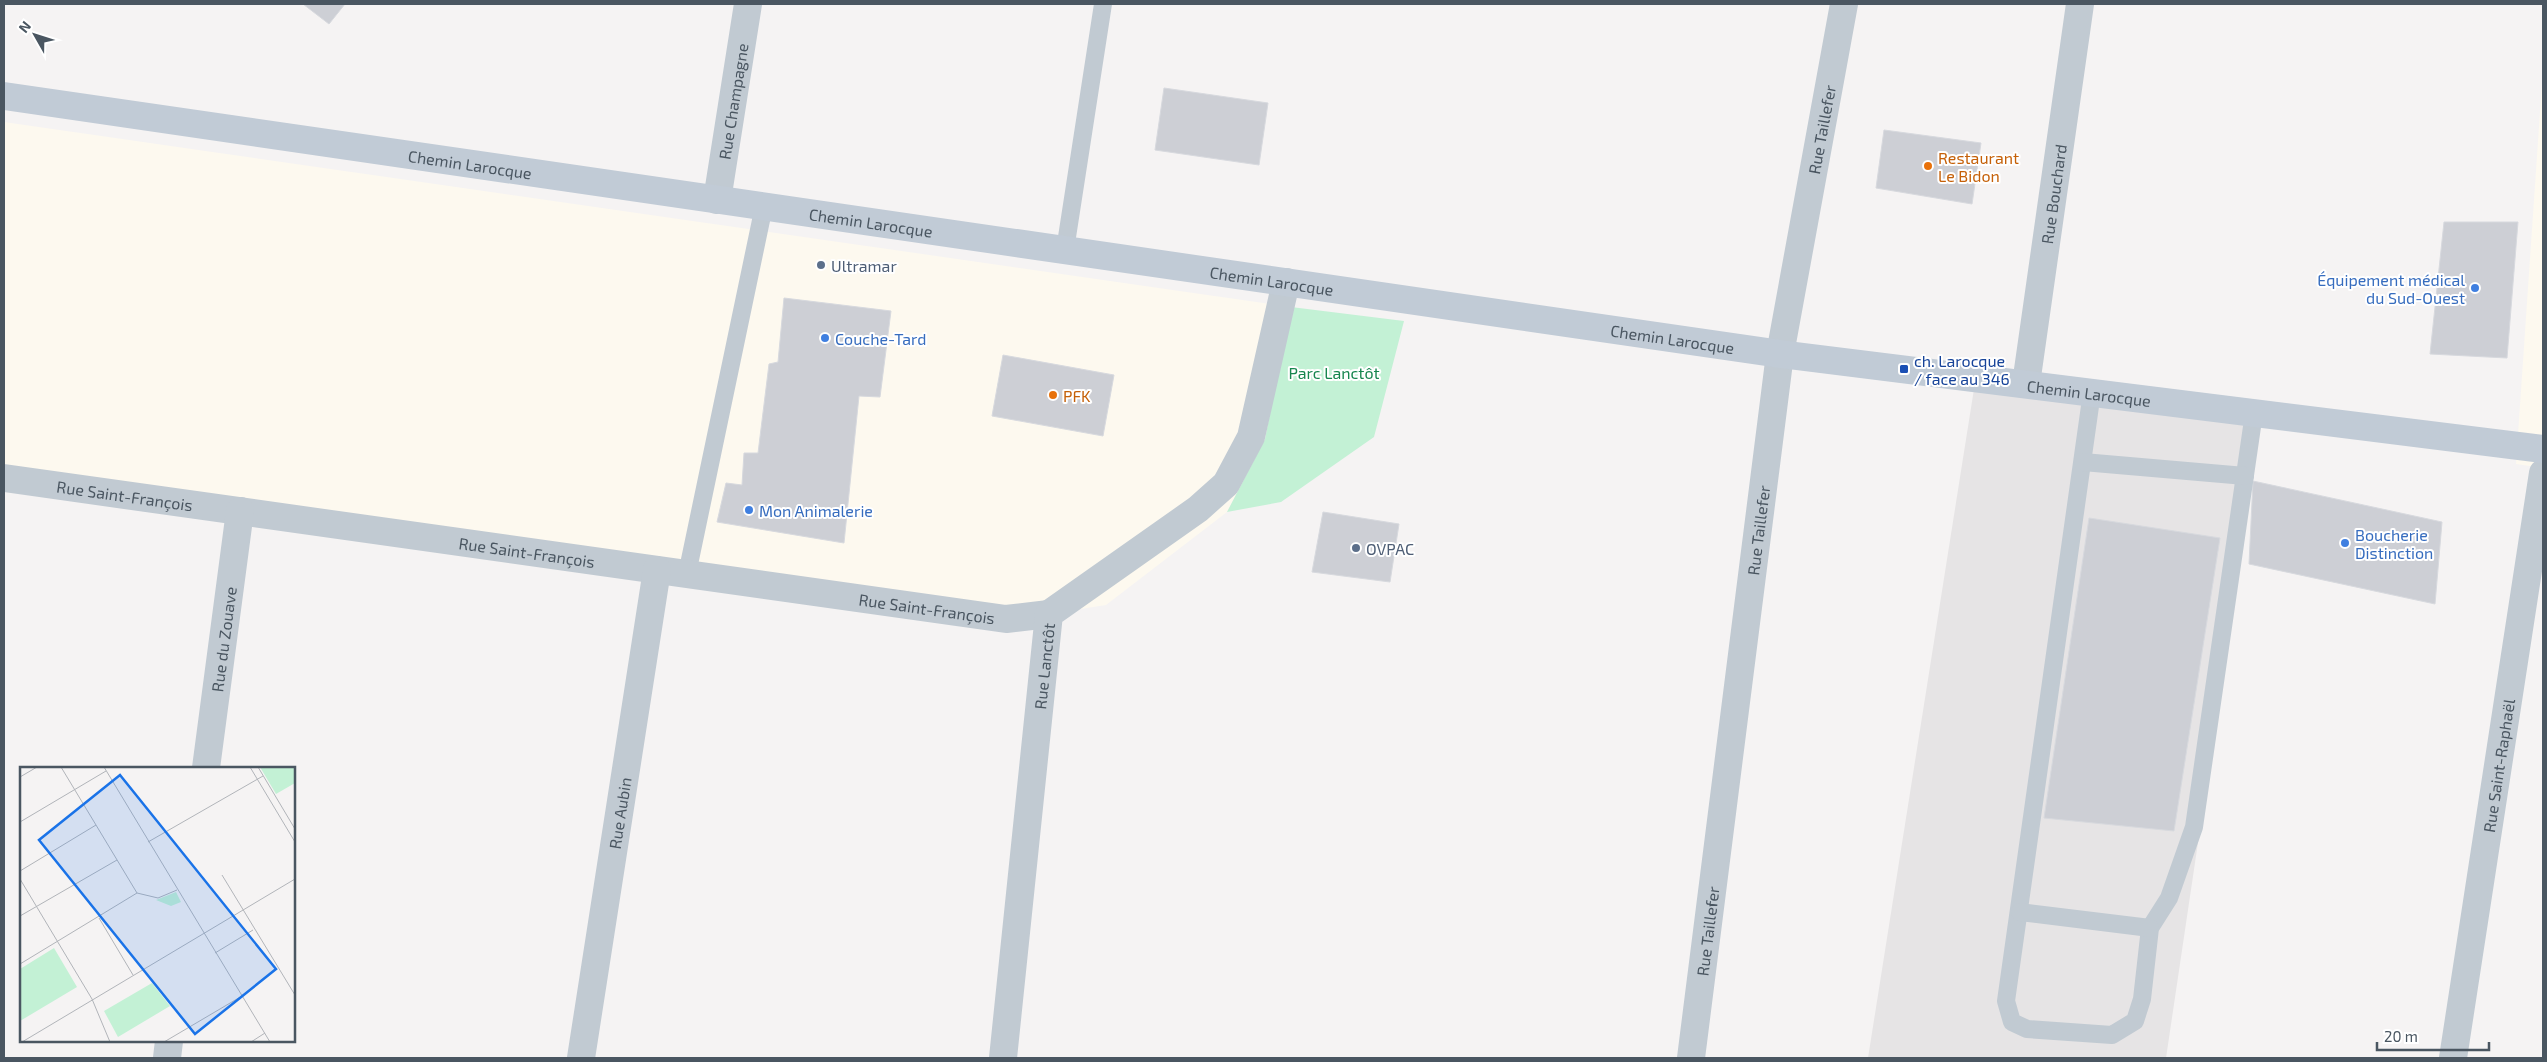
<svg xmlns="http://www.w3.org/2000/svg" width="2547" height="1062" font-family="'Exo 2',sans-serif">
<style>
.commercial{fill:#fdf9ef}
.education{fill:#e6e4e5}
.green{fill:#c3f1d5}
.building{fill:#cdcfd5;stroke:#d7d9de}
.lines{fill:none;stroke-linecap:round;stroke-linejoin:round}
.service{stroke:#c1cad2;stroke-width:18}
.minor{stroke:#c1cad2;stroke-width:28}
.tertiary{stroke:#c1cad2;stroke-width:28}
.secondary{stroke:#c1cbd6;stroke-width:28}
.food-dot{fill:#e8710a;stroke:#fff;stroke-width:2}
.service-dot{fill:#5c6f8a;stroke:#fff;stroke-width:2}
.shop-dot{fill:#3f7fe0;stroke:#fff;stroke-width:2}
.transit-dot{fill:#1a4fb4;stroke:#fff;stroke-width:2}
.labels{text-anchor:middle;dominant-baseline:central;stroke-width:4;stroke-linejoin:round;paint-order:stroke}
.street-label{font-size:16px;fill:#4a5661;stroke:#fff}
.food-label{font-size:16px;fill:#c56008;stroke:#fff;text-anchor:start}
.service-label{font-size:16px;fill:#4e5e75;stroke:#fff;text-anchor:start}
.shop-label{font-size:16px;fill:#366cbe;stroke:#fff;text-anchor:start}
.transit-label{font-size:16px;fill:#164399;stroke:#fff;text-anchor:start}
.park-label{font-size:16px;fill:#17864f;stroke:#fff}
.inset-road{fill:none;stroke:#b1b4b9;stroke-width:1}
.view{fill:#1a73e8;fill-opacity:0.15;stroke:#1a73e8;stroke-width:2.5}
.inset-edge{fill:none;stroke:#4a5661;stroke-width:2.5}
</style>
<rect width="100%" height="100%" fill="#f5f3f3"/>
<g class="commercial">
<path d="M2543 68V468L2516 464Z"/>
<path d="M4 122 1291 307 1265 439 1227 512 1106 605 1049 614 4 475Z"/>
</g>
<path class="education" d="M1974 389 2260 425 2166 1058H1868Z"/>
<path class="green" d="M1291 307 1404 321 1374 437 1281 502 1227 512 1265 439Z"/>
<g class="building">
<path d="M303 4H345L329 24Z"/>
<path d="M1164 88 1268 103 1259 165 1155 150Z"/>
<path d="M1884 130 1981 143 1972 204 1876 188Z"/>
<path d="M2444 222H2518L2507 358 2430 354Z"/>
<path d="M784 298 891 311 880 397 859 396 844 543 717 522 726 483 742 485 744 453H758L769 364 778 362Z"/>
<path d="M1003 355 1114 375 1103 436 992 416Z"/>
<path d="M2253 481 2442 522 2435 604 2249 564Z"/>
<path d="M1323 512 1399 524 1390 582 1312 572Z"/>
<path d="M2089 518 2220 538 2174 831 2044 818Z"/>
</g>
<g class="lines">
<g class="service">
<path d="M1065 250 1103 4"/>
<path d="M2092 392 2006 1001 2012 1022 2027 1029 2112 1035 2135 1021 2142 999 2150 928 2169 898 2194 827 2254 413"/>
<path d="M2083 462 2245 476"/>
<path d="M687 574 764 206"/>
<path d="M2020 912 2150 928"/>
</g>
<g class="minor">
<path id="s1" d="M717 200 748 4"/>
<path id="s2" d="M2026 384 2080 4"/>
<path id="s3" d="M4 478 1006 619 1049 614"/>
<path id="s4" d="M206 768 240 511"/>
<path d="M167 1058 169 1041"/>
<path id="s5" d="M581 1058 657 570"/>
<path id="s6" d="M1003 1058 1049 614 1198 509 1226 484 1251 437 1286 282"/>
<path id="s7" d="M2453 1058 2543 473"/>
</g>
<path class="tertiary" id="s8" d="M1691 1058 1780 354 1844 4"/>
<path class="secondary" id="s9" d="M4 96 1780 354 2543 449"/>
</g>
<g class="food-dot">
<circle cx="1928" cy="166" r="5"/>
<circle cx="1053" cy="395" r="5"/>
</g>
<g class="service-dot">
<circle cx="821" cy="265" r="5"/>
<circle cx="1356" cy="548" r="5"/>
</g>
<g class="shop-dot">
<circle cx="2475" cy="288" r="5"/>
<circle cx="825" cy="338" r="5"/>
<circle cx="749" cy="510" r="5"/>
<circle cx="2345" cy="543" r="5"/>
</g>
<rect class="transit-dot" x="1899" y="364" width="10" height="10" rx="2.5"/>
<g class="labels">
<g class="street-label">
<text stroke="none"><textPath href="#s1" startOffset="100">Rue Champagne</textPath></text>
<text stroke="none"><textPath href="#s8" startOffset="938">Rue Taillefer</textPath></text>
<text stroke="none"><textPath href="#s9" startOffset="471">Chemin Larocque</textPath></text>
<text stroke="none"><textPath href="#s2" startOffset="192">Rue Bouchard</textPath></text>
<text stroke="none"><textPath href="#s9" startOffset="876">Chemin Larocque</textPath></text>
<text stroke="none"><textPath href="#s9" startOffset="1281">Chemin Larocque</textPath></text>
<text stroke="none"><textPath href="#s9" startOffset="1686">Chemin Larocque</textPath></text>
<text stroke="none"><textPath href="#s9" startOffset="2106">Chemin Larocque</textPath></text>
<text stroke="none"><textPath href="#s3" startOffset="122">Rue Saint-François</textPath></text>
<text stroke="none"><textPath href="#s8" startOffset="532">Rue Taillefer</textPath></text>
<text stroke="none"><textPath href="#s3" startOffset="528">Rue Saint-François</textPath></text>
<text stroke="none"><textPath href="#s3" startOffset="932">Rue Saint-François</textPath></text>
<text stroke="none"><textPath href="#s4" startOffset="130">Rue du Zouave</textPath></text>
<text stroke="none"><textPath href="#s6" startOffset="394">Rue Lanctôt</textPath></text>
<text stroke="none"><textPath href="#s7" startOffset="296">Rue Saint-Raphaël</textPath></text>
<text stroke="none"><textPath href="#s5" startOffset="248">Rue Aubin</textPath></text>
<text stroke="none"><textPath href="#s8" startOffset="128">Rue Taillefer</textPath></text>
</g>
<g class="food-label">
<text x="1938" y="157">Restaurant<tspan x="1938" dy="18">Le Bidon</tspan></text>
<text x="1063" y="395">PFK</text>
</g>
<g class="service-label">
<text x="831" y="265">Ultramar</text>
<text x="1366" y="548">OVPAC</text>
</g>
<g class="shop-label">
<text x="2465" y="279" text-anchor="end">Équipement médical<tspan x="2465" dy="18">du Sud-Ouest</tspan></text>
<text x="835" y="338">Couche-Tard</text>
<text x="759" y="510">Mon Animalerie</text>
<text x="2355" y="534">Boucherie<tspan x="2355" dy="18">Distinction</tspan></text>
</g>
<g class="transit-label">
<text x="1914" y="360">ch. Larocque<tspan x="1914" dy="18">/ face au 346</tspan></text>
</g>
<g class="park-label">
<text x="1334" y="372">Parc Lanctôt</text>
</g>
</g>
<g transform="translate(20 767)">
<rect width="275" height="275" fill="#f5f3f3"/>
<path d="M240 0H275V16L256 27ZM156 125 161 135 151 139 136 133ZM34 181 57 220 0 254V202ZM132 216 150 239 98 270 84 244Z" fill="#c3f1d5"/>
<path class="inset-road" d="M41 0 117 126M84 0 250 275M230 0 275 75M238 0 275 62M0 10 17 0M0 55 86 4M128 75 243 9M0 104 76 58M202 108 275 228M0 112 72 232 90 275M0 149 97 93M79 151 113 208M195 186 233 163M0 197 117 126 138 131 157 123M2 275 275 112M144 275 222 229M231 275 245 266"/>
<path class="view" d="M100 8 256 202 175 267 19 73Z"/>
<rect width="275" height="275" class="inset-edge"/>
</g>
<rect width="2547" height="1062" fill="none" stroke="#4a5661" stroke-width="10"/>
<g transform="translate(35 35) rotate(309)" stroke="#ffffff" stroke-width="4" paint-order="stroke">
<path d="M0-4L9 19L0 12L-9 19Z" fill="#4a5661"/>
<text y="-8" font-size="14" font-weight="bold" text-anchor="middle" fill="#4a5661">N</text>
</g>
<path d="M2377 1042v8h112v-8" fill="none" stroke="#4a5661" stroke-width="2.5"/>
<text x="2384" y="1042" font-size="15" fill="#4a5661" stroke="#ffffff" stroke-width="4" paint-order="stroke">20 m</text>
</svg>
